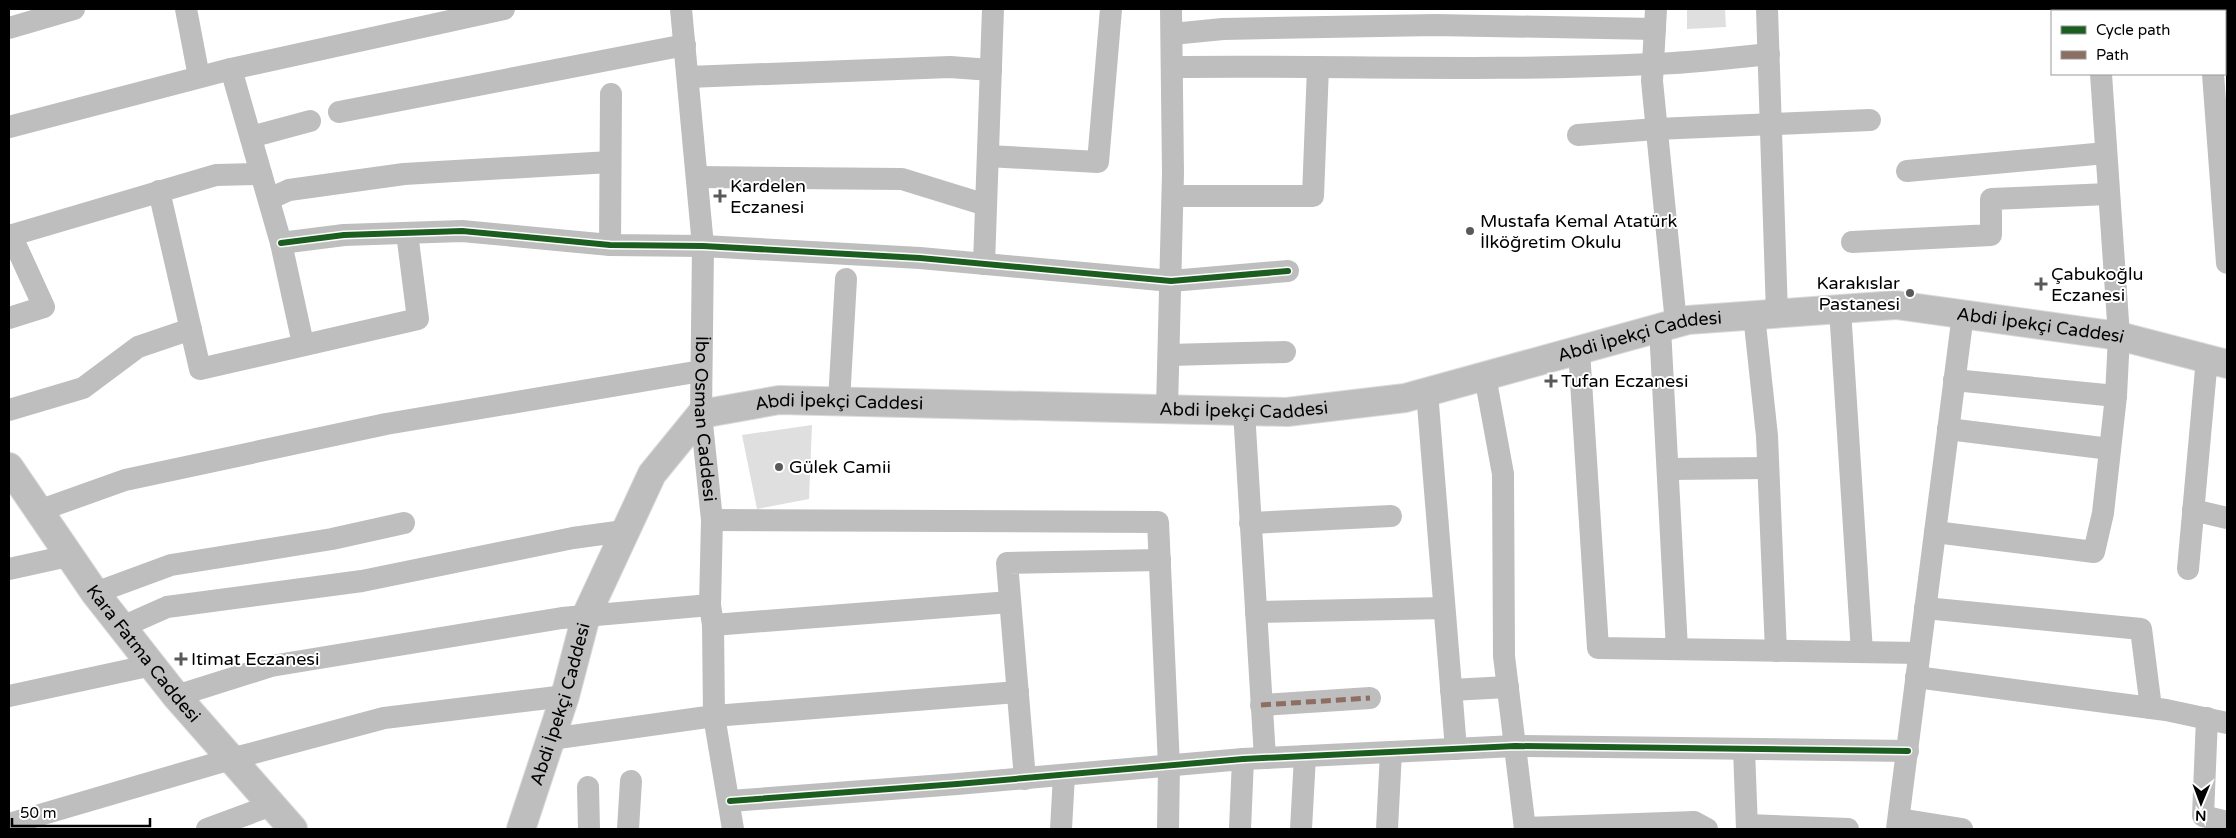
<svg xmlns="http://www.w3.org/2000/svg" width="2236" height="838" font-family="'Varela Round',sans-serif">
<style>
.building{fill:#dfdfdf}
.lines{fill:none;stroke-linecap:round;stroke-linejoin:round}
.major-casing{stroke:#dbdbdb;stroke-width:30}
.minor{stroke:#bebebe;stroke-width:22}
.major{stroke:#bebebe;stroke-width:28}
.quiet{stroke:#8d6e63;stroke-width:5;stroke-dasharray:10 5;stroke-linecap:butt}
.cycleway-casing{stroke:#fff;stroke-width:9}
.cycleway{stroke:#1b5e20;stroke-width:6}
.poi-dot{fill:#595959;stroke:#fff;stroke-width:2}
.labels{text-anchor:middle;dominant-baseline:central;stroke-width:4;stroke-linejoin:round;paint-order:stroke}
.poi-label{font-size:18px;fill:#000;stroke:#fff;text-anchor:start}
.street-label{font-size:18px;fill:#000;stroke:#fff}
</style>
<rect width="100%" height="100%" fill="#fff"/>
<g class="building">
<path d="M1687 9H1725L1726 27 1687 29Z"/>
<path d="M812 425 809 499 757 509 742 435Z"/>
</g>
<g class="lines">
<defs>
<g id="major">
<path id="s2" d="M9 467 95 593 176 696 293 829"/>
<path id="s3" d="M521 829 565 696 586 616 652 474 701 414 779 400 1287 412 1405 398 1688 320 1896 305 2119 336 2227 364"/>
</g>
</defs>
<use href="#major" class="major-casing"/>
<g class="minor">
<path d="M186 9 199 77"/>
<path id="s1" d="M681 9 703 246 701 414 712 520 710 605 713 625 714 716 733 829"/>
<path d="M1656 9 1652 81 1676 323"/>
<path d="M1767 9 1777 314"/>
<path d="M2096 9V11"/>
<path d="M2208 9V11"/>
<path d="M9 28 74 9"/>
<path d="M1172 34 1223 29 1435 25 1655 29"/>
<path d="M1172 67C1332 65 1492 72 1652 64 1691 63 1730 58 1769 54"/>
<path d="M231 69 281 243 303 344"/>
<path d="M2213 74 2227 263"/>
<path d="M688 77 950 67 991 70"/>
<path d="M339 112 685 45"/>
<path d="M9 127 231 69 504 9"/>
<path d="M1578 135 1656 129 1870 120"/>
<path d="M251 137 310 121"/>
<path d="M988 156 1098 162 1111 9"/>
<path d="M1907 171 2106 153"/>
<path d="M698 177 902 179 986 205"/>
<path d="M159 191 200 369 418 319 407 233"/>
<path d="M1173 196H1313L1318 67"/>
<path d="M269 199 289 190 404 174 610 162"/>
<path d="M9 236 216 175 261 174"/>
<path d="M1852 242 1991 235V199L2109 194"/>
<path d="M281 243 344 235 462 231 610 245 703 246 920 258 1171 281 1288 271"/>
<path d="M610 245 611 94"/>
<path d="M984 264 993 9"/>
<path d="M1840 309 1862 652"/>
<path d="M1754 315 1767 436 1776 651"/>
<path d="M9 318 44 307 11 235"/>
<path d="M1660 328 1677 649"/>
<path d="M1579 350 1598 648 1919 653"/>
<path d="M1169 355 1285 352"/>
<path d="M1485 376 1503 474 1504 656 1525 829"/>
<path d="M1954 380 2116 396"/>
<path d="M1427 392 1456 749"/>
<path d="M839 401 846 279"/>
<path d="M1167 408 1173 173 1171 9"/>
<path d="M9 410 83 388 138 347 191 329"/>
<path d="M1244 411 1265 758"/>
<path d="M1948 429 2110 449"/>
<path d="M1668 469 1768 468"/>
<path d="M2193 510 2227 518"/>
<path d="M38 511 125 480 386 424 701 371"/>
<path d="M712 520 1158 522 1169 766 1168 829"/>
<path d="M1250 523 1391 516"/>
<path d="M1935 532 2094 552 2103 513 2116 396 2119 336 2101 74"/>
<path d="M9 569 68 556"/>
<path d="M2188 569 2207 358"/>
<path d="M95 593 171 565 332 539 404 523"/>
<path d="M1925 608 2141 629 2151 708"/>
<path d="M1256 612 1444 608"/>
<path d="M713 625 1010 602"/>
<path d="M122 627 167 607 362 581 573 538 624 531"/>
<path d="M1916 677 2166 710 2227 723"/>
<path d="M1451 690 1508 687"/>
<path d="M9 696 152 665"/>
<path d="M176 696 271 666 562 618 710 605"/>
<path d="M1261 705 1370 698"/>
<path d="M2207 718 2203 816 2227 822"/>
<path d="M551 739 714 716 1018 692"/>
<path d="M1744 749 1747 829"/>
<path d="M1025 779 1007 563 1160 560"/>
<path d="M588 787 589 829"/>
<path d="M730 801 957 784 1243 759 1515 746 1908 751"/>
<path d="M1899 819 1962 829"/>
<path d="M9 824 231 759 384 718 565 696"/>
<path d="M1747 825 1848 829"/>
<path d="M1525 828 1694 822 1707 829"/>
<path d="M207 829 272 805"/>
<path d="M628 829 631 781"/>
<path d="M1061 829 1064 775"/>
<path d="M1240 829 1243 759"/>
<path d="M1301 829 1305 756"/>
<path d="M1387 829 1391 752"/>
<path d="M1897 829 1963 314"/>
</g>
<use href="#major" class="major"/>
<path class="quiet" d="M1261 705 1370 698"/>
<defs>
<g id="cycleway">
<path d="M281 243 344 235 462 231 610 245 703 246 920 258 1171 281 1288 271"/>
<path d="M730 801 957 784 1243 759 1515 746 1908 751"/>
</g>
</defs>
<use href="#cycleway" class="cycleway-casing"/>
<use href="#cycleway" class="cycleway"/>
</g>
<g class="poi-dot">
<path d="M717.5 188.5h5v5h5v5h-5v5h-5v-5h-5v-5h5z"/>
<circle cx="1470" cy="231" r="5"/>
<path d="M2038.5 276.5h5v5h5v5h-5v5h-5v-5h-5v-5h5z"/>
<circle cx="1910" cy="293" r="5"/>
<path d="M1548.5 373.5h5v5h5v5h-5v5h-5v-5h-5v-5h5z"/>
<circle cx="779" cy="467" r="5"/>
<path d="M178.5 651.5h5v5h5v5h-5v5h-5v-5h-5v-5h5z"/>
</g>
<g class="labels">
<g class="poi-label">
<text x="730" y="186">Kardelen<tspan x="730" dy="21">Eczanesi</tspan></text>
<text x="1480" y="221">Mustafa Kemal Atatürk<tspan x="1480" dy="21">İlköğretim Okulu</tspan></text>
<text x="2051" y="274">Çabukoğlu<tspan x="2051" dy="21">Eczanesi</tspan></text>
<text x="1900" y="283" text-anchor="end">Karakıslar<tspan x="1900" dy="21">Pastanesi</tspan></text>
<text x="1561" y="381">Tufan Eczanesi</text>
<text x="789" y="467">Gülek Camii</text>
<text x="191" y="659">Itimat Eczanesi</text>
</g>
<g class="street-label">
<text stroke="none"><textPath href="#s3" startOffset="1811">Abdi İpekçi Caddesi</textPath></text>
<text stroke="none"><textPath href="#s3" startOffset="1406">Abdi İpekçi Caddesi</textPath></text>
<text stroke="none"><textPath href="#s3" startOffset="596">Abdi İpekçi Caddesi</textPath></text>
<text stroke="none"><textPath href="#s3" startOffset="1001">Abdi İpekçi Caddesi</textPath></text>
<text stroke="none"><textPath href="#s1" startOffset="411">İbo Osman Caddesi</textPath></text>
<text stroke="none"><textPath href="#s2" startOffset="230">Kara Fatma Caddesi</textPath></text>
<text stroke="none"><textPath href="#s3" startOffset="131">Abdi İpekçi Caddesi</textPath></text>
</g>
</g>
<rect width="2236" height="838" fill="none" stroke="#000000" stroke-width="20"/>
<rect x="2051" y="10" width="175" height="65" fill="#ffffff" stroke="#999999"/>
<rect x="2061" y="26" width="25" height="8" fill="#1b5e20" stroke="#999999"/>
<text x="2096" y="35" font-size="15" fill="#000000">Cycle path</text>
<rect x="2061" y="51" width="25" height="8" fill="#8d6e63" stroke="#999999"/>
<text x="2096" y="60" font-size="15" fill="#000000">Path</text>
<g transform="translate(2201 803) rotate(181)" stroke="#ffffff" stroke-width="4" paint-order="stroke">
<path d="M0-4L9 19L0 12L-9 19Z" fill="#000000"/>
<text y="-8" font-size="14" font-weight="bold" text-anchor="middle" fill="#000000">N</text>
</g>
<path d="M12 818v8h138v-8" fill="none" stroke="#000000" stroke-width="2.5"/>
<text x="20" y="818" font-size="15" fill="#000000" stroke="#ffffff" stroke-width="4" paint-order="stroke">50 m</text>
</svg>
